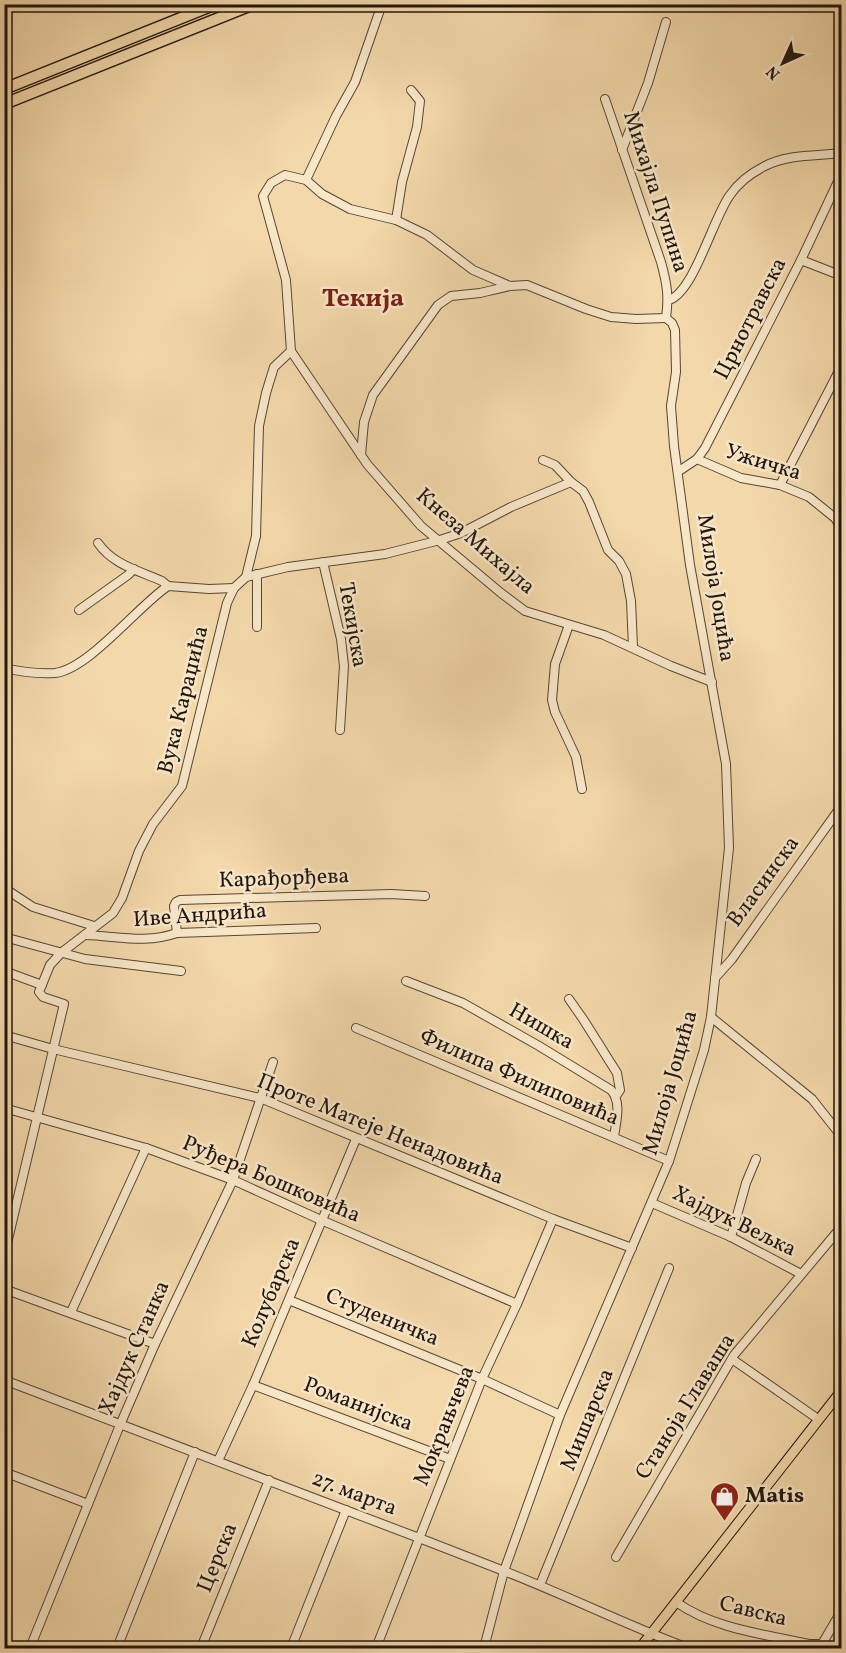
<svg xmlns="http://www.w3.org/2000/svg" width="846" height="1653" font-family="Vollkorn,serif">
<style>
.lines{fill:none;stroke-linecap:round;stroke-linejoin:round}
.minor-casing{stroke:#564635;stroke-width:10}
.major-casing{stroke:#21160e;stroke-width:11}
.highway-casing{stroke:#21160e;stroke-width:13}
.minor{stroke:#f7e6c8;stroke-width:8}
.major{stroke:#f3d8aa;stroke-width:9}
.highway{stroke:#f3d8aa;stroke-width:10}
.labels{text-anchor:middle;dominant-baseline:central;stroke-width:5;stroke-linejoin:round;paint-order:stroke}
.street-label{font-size:22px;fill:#21160e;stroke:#f7e6c8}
.poi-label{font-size:22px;font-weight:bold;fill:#21160e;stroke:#f7e6c8;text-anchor:start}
.quarter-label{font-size:26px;font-weight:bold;fill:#7a1f14;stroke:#f7e6c8}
</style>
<rect width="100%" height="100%" fill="#f3d8aa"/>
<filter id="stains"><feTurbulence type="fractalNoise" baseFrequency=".00333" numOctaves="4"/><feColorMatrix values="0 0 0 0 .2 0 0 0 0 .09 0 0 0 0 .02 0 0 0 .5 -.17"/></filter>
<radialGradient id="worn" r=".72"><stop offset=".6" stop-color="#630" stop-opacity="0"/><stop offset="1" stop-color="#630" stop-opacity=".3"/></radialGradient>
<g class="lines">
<defs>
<g id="minor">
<path d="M622 150 648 83 666 22"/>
<path d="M306 180 336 116 355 82 382 4"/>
<path d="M396 220 402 182 417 127 420 101 411 90"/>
<path d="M801 260 842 276"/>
<path d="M669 300C694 292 713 218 730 195 739 182 751 173 765 166 788 154 816 156 842 153"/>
<path d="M666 318 636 319 611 317 586 309 527 285 510 286 473 270 427 235 396 220 350 209 322 194 306 180 285 175 271 183 263 196 286 280 291 351 367 464 421 526 501 593 525 611 604 635 671 666 712 682"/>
<path d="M361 455 364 422 373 395 438 305 451 296 480 293 510 286"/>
<path d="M697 459 741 478 780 485 809 497 835 518 842 529"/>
<path d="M543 460 555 465 571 482 583 491 589 502 608 550 619 561 626 574 631 601 633 647"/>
<path d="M679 471 697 459 705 448 801 260 842 173"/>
<path d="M780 485 842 365"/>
<path d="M98 543C113 565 140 571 162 581L168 586"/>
<path d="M323 562 341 639 344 666 340 730"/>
<path d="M257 574V627"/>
<path d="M246 577 256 536 259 426 266 393 274 367 291 351"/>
<path d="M79 610 128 575 134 569"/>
<path d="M569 625 555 664 552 700 555 712 576 757 582 789"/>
<path d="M4 668C21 672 38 674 55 673 89 669 138 606 168 586L209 589 234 588"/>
<path d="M4 888 33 907 94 926"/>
<path d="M177 933 174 906 176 902 180 900 391 894 425 896"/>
<path d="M85 935C118 936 145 944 177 933L316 928"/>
<path d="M4 937 85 959 181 971"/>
<path d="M4 971 42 985"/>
<path d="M715 978 732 959 842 805"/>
<path d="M406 981 463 1003 539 1046 611 1090C622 1102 616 1122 614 1137"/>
<path d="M569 999 583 1019 617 1073 620 1090 616 1096"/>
<path d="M711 1017 812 1099 842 1137"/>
<path d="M356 1028 669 1161"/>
<path d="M4 1035 53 1049 260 1098 553 1219 632 1248"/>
<path d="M4 1108 146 1148 233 1180 321 1220 517 1304"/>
<path d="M652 1203 731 1237 801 1274"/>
<path d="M731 1237 746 1183 756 1159"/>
<path d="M4 1256 64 1004 43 997 39 992 50 965 61 953 113 913 122 898 139 851 153 824 182 786 227 603 234 588 246 577 288 567 385 554 440 540 461 533 511 507 571 482"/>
<path d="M4 1289 155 1344"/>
<path d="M289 1300 482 1379 560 1415"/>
<path d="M71 1312 146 1148"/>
<path d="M732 1359 818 1419"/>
<path d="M4 1380C171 1444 338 1506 504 1571 566 1595 626 1625 688 1648"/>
<path d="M253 1385 450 1459"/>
<path d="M218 1461 253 1385 356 1139"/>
<path d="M4 1472 88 1504"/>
<path d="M616 1557 734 1355 842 1226"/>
<path d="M540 1585 669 1268"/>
<path d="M676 1602C714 1629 764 1634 809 1644H822L842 1610"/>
<path d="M30 1648 120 1425 155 1344 233 1180 273 1062"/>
<path d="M117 1648 195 1452"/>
<path d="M201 1648 269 1480"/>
<path d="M291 1648 346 1510"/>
<path d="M376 1648 482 1379 517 1304 553 1219"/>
<path d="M484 1648 504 1571 560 1415 669 1161 704 1050 711 1017 729 848 726 764 690 565 674 446 671 406 676 372 675 330 672 323 666 318C669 296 667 284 661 262L605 99"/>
</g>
<path id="major" d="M640 1648 842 1390"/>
<g id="highway">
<path d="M4 89 216 4"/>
<path d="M4 104 254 4"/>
</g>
</defs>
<use href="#minor" class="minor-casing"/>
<use href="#major" class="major-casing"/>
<use href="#highway" class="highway-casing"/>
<use href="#minor" class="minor"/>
<use href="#major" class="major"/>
<use href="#highway" class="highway"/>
</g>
<defs>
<symbol id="shop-pin" viewBox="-11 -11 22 30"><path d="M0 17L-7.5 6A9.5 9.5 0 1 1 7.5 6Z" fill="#8f2418" stroke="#f7e6c8"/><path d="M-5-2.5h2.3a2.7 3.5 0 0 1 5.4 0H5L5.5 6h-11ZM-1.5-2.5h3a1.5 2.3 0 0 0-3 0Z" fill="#fff"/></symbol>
</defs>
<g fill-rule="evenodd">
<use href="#shop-pin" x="708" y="1480" width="33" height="45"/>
</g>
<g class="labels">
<g class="street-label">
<text transform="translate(655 192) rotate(72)">Михајла Пупина</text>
<text transform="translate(751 319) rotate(-63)">Црнотравска</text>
<text transform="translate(763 463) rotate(17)">Ужичка</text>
<text transform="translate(475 542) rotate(41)">Кнеза Михајла</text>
<text transform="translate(715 588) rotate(81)">Милоја Јоцића</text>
<text transform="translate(352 625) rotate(80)">Текијска</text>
<text transform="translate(184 700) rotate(-76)">Вука Караџића</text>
<text transform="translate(284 879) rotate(-2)">Карађорђева</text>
<text transform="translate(764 882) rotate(-54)">Власинска</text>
<text transform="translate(200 916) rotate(-4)">Иве Андрића</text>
<text transform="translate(541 1027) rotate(30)">Нишка</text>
<text transform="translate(519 1078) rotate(23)">Филипа Филиповића</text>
<text transform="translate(671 1083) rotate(-74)">Милоја Јоцића</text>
<text transform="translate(380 1130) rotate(22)">Проте Матеје Ненадовића</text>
<text transform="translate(271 1180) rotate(23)">Руђера Бошковића</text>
<text transform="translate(734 1222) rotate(26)">Хајдук Вељка</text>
<text transform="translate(272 1293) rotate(-67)">Колубарска</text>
<text transform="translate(382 1318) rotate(22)">Студеничка</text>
<text transform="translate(135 1348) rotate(-66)">Хајдук Станка</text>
<text transform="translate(358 1405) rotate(21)">Романијска</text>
<text transform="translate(686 1407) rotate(-58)">Станоја Главаша</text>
<text transform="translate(588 1420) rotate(-68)">Мишарска</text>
<text transform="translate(445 1426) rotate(-68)">Мокрањчева</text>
<text transform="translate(354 1494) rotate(21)">27. марта</text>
<text transform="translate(218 1558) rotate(-68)">Церска</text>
<text transform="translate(753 1612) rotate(14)">Савска</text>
</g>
<g class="poi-label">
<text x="745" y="1496">Matis</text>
</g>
<g class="quarter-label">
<text x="363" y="299">Текија</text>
</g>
</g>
<rect width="846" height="1653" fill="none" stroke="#f3d8aa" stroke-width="24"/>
<rect x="6" y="6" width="834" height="1641" fill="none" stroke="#21160e" stroke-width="3"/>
<rect x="12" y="12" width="822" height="1629" fill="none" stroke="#21160e" stroke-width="1.5"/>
<g transform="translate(783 63) rotate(225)" stroke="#f7e6c8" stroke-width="4.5" paint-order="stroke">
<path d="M0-4.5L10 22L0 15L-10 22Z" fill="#21160e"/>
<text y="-9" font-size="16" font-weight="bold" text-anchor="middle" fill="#21160e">N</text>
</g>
<rect width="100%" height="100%" filter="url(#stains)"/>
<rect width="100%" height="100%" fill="url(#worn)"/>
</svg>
